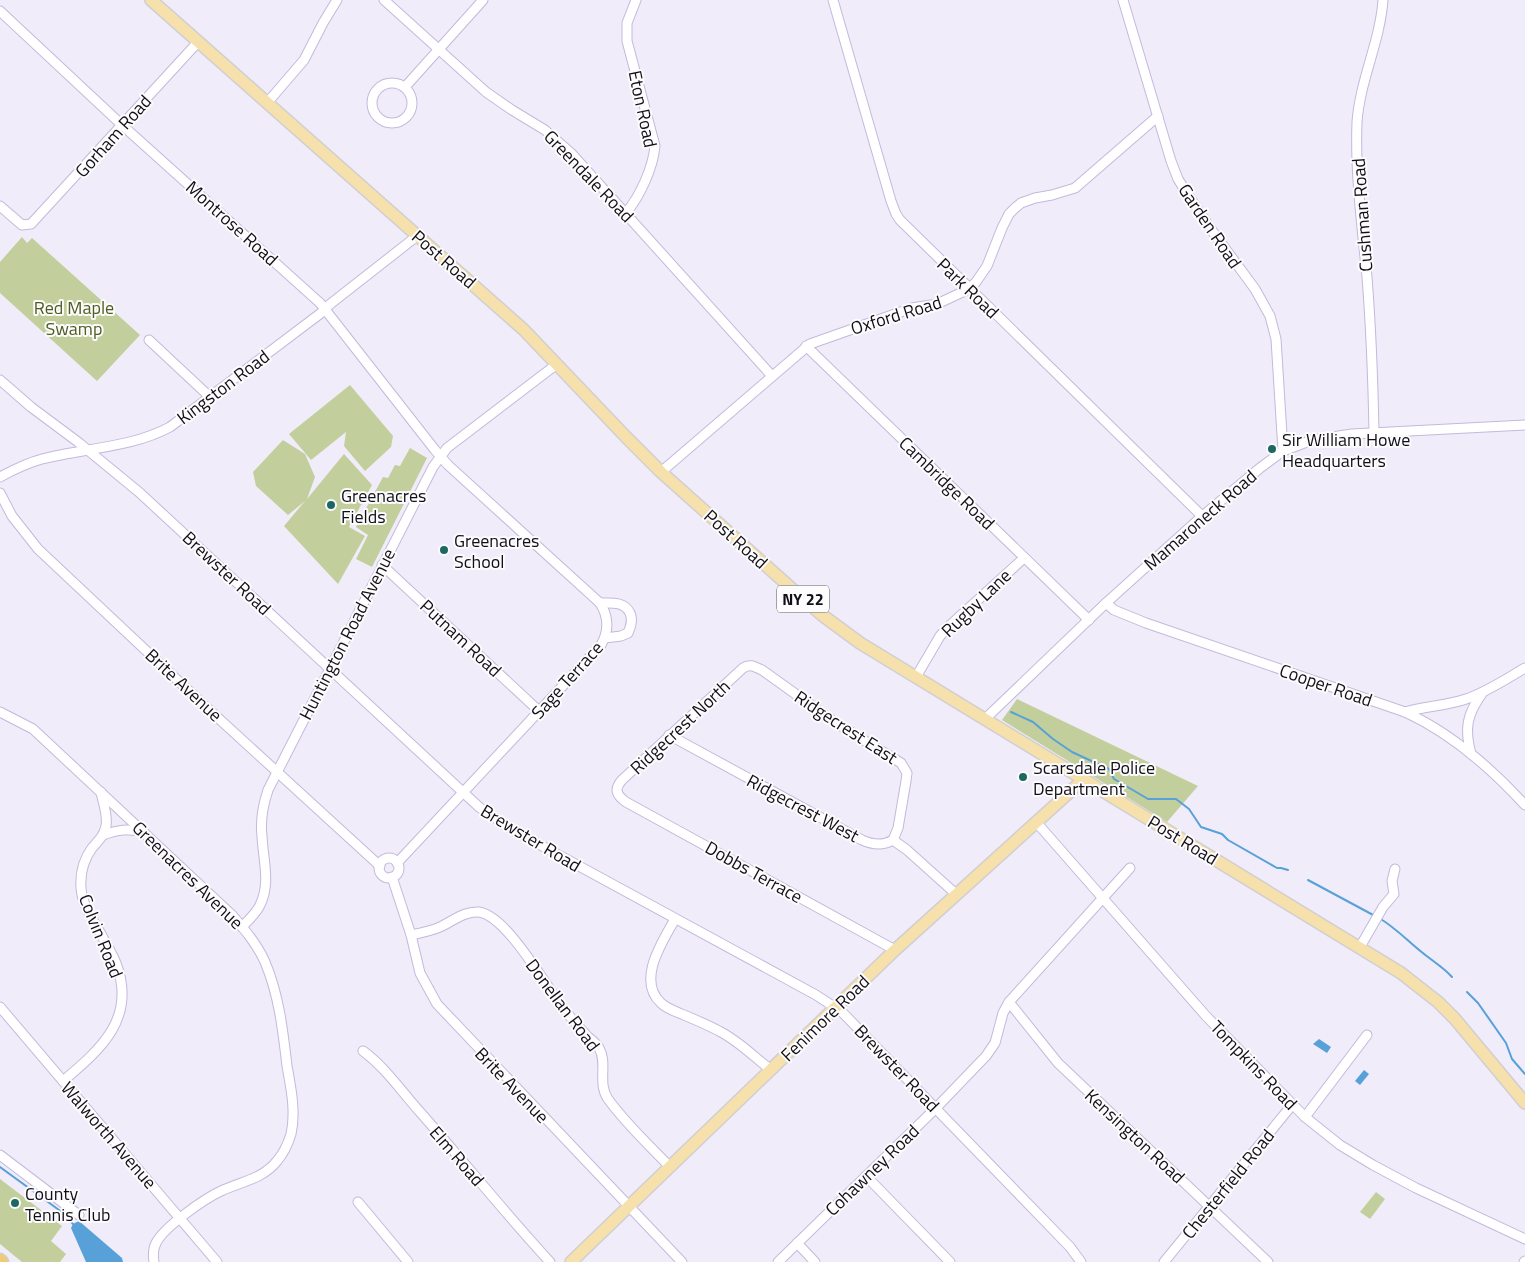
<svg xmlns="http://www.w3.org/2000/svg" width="1525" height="1262" font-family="'Titillium Web',sans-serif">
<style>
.green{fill:#c2cf9c}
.water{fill:#57a1d8}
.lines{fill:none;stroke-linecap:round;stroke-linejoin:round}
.stream{stroke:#57a1d8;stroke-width:2}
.minor-casing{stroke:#c4b9db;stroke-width:11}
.major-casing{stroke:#d0cfd1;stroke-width:14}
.highway-casing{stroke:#d0cfd1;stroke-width:15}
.minor{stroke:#fff;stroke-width:9}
.major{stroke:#f6e0ac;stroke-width:11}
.highway{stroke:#f0cb74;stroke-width:12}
.poi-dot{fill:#1e6862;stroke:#fcfcfc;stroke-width:2}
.labels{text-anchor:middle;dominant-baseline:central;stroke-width:4;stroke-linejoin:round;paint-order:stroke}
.shield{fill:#fcfcfc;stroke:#58555d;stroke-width:1}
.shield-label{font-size:16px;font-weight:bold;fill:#120e19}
.street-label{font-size:18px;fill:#120e19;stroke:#fcfcfc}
.park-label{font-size:18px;fill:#4f5c20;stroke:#fcfcfc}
.poi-label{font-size:18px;fill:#120e19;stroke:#fcfcfc;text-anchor:start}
</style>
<rect width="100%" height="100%" fill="#f0ecfa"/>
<g class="green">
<path d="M22 237 27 243 32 238 140 335 97 381 0 293V262Z"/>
<path d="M350 385 393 436 391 447 365 471 344 446 346 432 311 460 289 434Z"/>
<path d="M283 440 305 454 315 477 307 499 344 454 372 485 349 527 365 536 338 584 284 526 305 501 288 515 256 486 253 472Z"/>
<path d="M410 448 427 458 372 567 356 559 368 535 356 527 383 477 388 478 395 465 400 466Z"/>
<path d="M1017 699 1198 786 1167 822 1002 720Z"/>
<path d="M0 1179 62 1226 51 1241 66 1254 60 1262H22L0 1244Z"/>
<path d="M1376 1192 1385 1199 1370 1219 1360 1212Z"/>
</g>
<g class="water">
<path d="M1319 1039 1331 1047 1327 1053 1313 1044Z"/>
<path d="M1364 1070 1369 1074 1360 1085 1355 1081Z"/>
<path d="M79 1221 122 1258 123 1262H86L71 1228 73 1224Z"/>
</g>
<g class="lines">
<g class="stream">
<path d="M1011 712 1033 722 1053 739 1072 752 1109 769 1114 779 1148 799H1176L1189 809 1201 827 1222 834 1228 840 1277 868H1281L1288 870"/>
<path d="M1308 880 1375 916"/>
<path d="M1379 918C1398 929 1411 945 1428 957 1437 964 1445 969 1452 977"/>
<path d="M1467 992 1478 1003 1506 1043 1512 1059 1525 1074"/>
<path d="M0 1167 59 1210 73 1224"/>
</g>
<defs>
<g id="minor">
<path d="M384 0 486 92 512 110 545 130 571 153 772 376"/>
<path d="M833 0 891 201 896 214 900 220 1202 516"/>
<path d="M1123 0 1171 161 1178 179 1186 192 1213 232 1255 289 1270 316 1276 339 1283 451"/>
<path d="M0 11 122 125 320 303 435 450 448 465 600 603C609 617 609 631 601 645L397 863"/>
<circle cx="392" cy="103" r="20"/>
<path d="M405 87 483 0"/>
<path d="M267 103 304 60 323 23 337 0"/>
<path d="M0 206 22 225 31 224 198 42"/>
<path d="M626 213C640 196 653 168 655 146L627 41V23L636 0"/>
<path d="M149 340 210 397"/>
<path d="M806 346 1089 620"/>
<path d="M0 380 31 407 78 442 140 493 479 807 511 829 816 995 842 1012 1070 1247 1081 1262"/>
<path d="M1374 432C1373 380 1371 328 1367 277 1362 226 1355 173 1357 122 1360 80 1380 42 1383 0"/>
<path d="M661 472 810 344 912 308 937 304 969 289 976 282 987 266 1002 228 1009 214 1015 208 1021 203 1035 198 1052 195 1075 188 1158 116"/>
<path d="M0 477C13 470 27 463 42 459 84 448 131 448 170 427L321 313 329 305 417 236"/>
<path d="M0 493 12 516 38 549 205 706 380 866"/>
<path d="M382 565 539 711"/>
<path d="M600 603C611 603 624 601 630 613 633 620 631 626 628 633L621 636 605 638"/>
<path d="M1106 603 1114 610 1146 623 1405 712C1451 733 1491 768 1525 805"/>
<path d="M916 677 940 636 948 627 1024 558"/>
<path d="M0 712 33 729 232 915C245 930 257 944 265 962 279 995 283 1031 287 1066 291 1088 296 1112 291 1134 288 1144 283 1154 277 1161 263 1179 240 1182 221 1191 204 1199 164 1227 156 1243 153 1249 153 1256 154 1262"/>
<path d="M1405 712C1425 706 1446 706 1466 699 1487 692 1506 679 1525 668"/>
<path d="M985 719 1106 603 1199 519 1260 468 1283 451 1312 440 1352 434 1525 425"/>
<path d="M669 735 862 840C873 845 883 846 893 840"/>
<path d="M1471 754C1464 728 1467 714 1483 692"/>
<path d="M1037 823 1206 1016 1305 1117 1340 1145 1373 1165 1416 1188 1525 1239"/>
<path d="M103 835C117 830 129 828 144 832"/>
<path d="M893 840 898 828 906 781 907 773 901 763 836 723 762 670C755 667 750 663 743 668L622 780C614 789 616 795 626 802L895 950"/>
<path d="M893 840 907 850 956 894"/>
<circle cx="389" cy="868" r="10"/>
<path d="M392 877 411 935 420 973 437 1004 682 1262"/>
<path d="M675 919C663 941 636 980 661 1003 667 1009 677 1012 684 1015 696 1020 708 1025 719 1031 739 1041 754 1057 771 1070"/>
<path d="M242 927C248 920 256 914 260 905 271 883 263 860 262 836 260 820 263 805 268 790L433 467 447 448 557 364"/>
<path d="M411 935C421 933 431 931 440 927 453 921 464 911 479 912 508 916 548 991 568 1014 574 1022 581 1029 588 1037 592 1040 596 1043 599 1048 608 1063 597 1083 608 1099 626 1124 649 1145 670 1167"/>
<path d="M1360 947 1383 907 1394 894 1392 881 1395 869"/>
<path d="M1009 1002 1058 1063 1268 1262"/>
<path d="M0 1007 217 1262"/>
<path d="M363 1051C385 1067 402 1092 420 1112 464 1162 505 1213 550 1262"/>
<path d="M63 1081C101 1049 137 1018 116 963 112 954 107 945 102 936 94 921 82 905 81 888 80 874 84 859 92 848 98 841 104 836 106 826 108 815 103 803 101 792"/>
<path d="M1305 1117 1367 1035"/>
<path d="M0 1155 79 1215"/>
<path d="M866 1176 950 1262"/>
<path d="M358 1202 408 1262"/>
<path d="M797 1243 815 1262"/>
<path d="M778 1262 936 1108 986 1056 995 1043 1003 1013 1009 1002 1130 868"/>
<path d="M1164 1262 1292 1105"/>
<path d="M1524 1262 1525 1261"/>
</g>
<g id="major">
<path d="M151 0 524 330 626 437 661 472 800 596 822 615 860 643 1401 973 1438 1002 1455 1019 1525 1103"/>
<path d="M571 1262 895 950 1084 779"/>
</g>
<path id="highway" d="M0 1260 2 1262"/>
</defs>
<use href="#minor" class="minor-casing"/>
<use href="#major" class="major-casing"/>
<use href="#highway" class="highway-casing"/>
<use href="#minor" class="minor"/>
<use href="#major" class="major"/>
<use href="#highway" class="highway"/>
</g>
<g class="poi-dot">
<circle cx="1272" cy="449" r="5"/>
<circle cx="331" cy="505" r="5"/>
<circle cx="444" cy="550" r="5"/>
<circle cx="1023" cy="777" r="5"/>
<circle cx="15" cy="1203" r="5"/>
</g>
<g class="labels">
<rect class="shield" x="777" y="585.5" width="52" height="27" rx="4"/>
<g class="shield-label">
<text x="803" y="599">NY 22</text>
</g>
<g class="street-label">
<text transform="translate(643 109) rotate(78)">Eton Road</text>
<text transform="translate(113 136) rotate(-48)">Gorham Road</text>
<text transform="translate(589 176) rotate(46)">Greendale Road</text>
<text transform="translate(1362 215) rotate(-94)">Cushman Road</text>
<text transform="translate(232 223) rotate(42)">Montrose Road</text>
<text transform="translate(1210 226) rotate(56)">Garden Road</text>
<text transform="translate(444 259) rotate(41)">Post Road</text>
<text transform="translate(968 288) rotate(44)">Park Road</text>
<text transform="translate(896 315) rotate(-17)">Oxford Road</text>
<text transform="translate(223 387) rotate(-37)">Kingston Road</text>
<text transform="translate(947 483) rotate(44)">Cambridge Road</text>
<text transform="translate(1200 520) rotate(-41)">Mamaroneck Road</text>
<text transform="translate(736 539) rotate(42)">Post Road</text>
<text transform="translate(227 573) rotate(43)">Brewster Road</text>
<text transform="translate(976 603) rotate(-44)">Rugby Lane</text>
<text transform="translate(347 634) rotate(-63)">Huntington Road Avenue</text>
<text transform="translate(461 638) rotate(43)">Putnam Road</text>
<text transform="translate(567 680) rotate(-48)">Sage Terrace</text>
<text transform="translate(184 685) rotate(43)">Brite Avenue</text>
<text transform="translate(1326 685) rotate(19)">Cooper Road</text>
<text transform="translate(680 727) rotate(-43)">Ridgecrest North</text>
<text transform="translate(846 727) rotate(33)">Ridgecrest East</text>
<text transform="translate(803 808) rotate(28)">Ridgecrest West</text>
<text transform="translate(531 838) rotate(31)">Brewster Road</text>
<text transform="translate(1183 840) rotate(31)">Post Road</text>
<text transform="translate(754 872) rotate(29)">Dobbs Terrace</text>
<text transform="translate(188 875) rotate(44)">Greenacres Avenue</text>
<text transform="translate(101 936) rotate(68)">Colvin Road</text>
<text transform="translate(563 1005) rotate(53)">Donellan Road</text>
<text transform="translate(825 1018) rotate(-44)">Fenimore Road</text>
<text transform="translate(1254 1065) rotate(46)">Tompkins Road</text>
<text transform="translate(897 1068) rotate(46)">Brewster Road</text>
<text transform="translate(512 1085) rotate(46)">Brite Avenue</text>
<text transform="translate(109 1135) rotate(49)">Walworth Avenue</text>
<text transform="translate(1135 1136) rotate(43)">Kensington Road</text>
<text transform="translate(457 1156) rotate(49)">Elm Road</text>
<text transform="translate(872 1170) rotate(-44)">Cohawney Road</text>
<text transform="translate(1228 1184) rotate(-51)">Chesterfield Road</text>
</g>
<g class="park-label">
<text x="74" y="307">Red Maple<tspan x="74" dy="21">Swamp</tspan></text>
</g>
<g class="poi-label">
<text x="1282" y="439">Sir William Howe<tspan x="1282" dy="21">Headquarters</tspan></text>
<text x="341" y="495">Greenacres<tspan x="341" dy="21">Fields</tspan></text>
<text x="454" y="540">Greenacres<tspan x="454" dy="21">School</tspan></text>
<text x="1033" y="767">Scarsdale Police<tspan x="1033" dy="21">Department</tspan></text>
<text x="25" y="1193">County<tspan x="25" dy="21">Tennis Club</tspan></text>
</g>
</g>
</svg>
